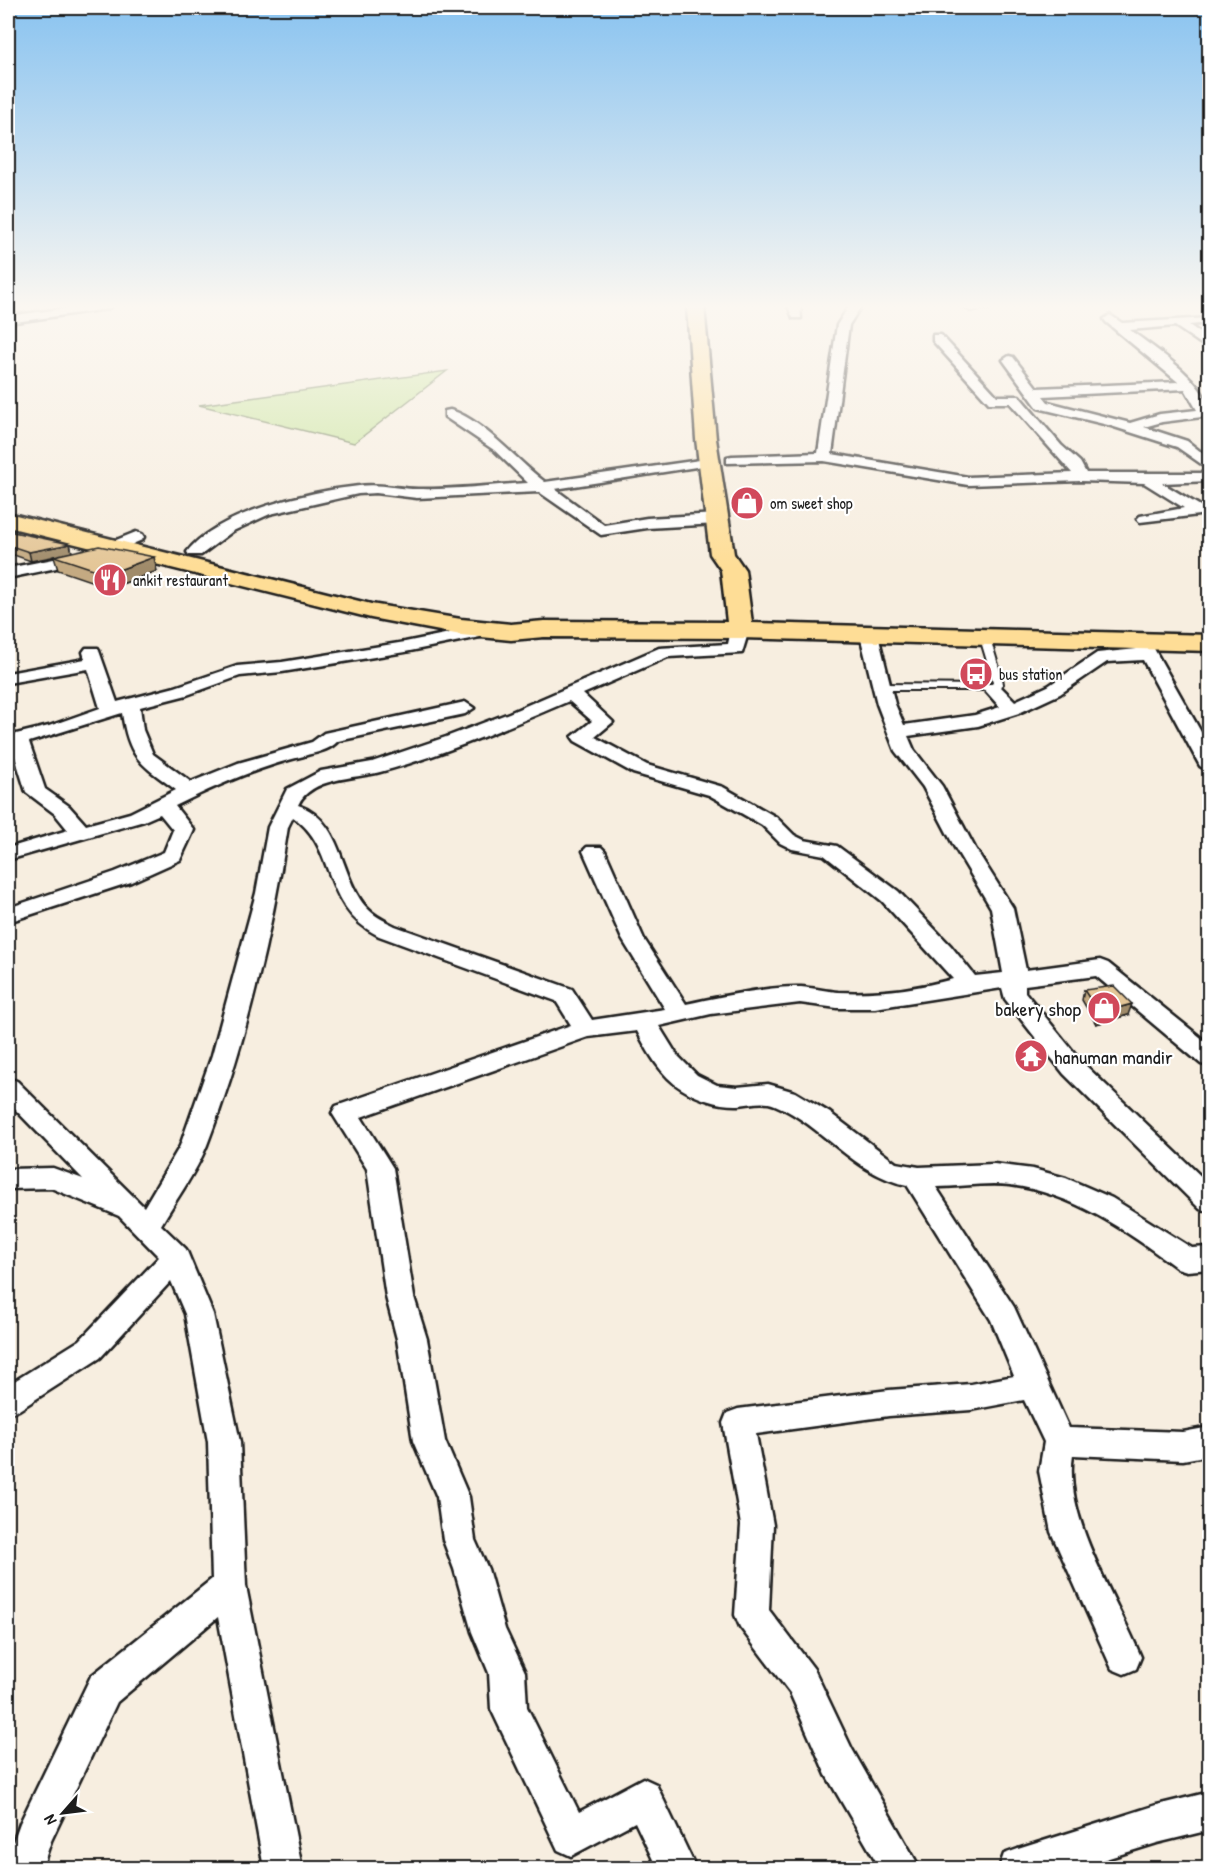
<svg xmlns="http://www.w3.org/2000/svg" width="1217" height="1876" font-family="'Patrick Hand',sans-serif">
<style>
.green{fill:#c8e59c;stroke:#72805c;stroke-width:1.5}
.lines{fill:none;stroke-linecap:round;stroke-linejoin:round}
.service-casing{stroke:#1c1c1c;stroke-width:4}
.minor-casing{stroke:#1c1c1c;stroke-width:5}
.primary-casing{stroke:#1c1c1c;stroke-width:5}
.service{fill:#fff;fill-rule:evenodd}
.minor{fill:#fff;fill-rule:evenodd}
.primary{fill:#fedd96;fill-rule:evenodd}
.wall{fill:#c4aa82;stroke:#1c1c1c;stroke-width:1.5}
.shaded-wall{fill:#a08b6a;stroke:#1c1c1c;stroke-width:1.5}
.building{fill:#e4c697;stroke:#1c1c1c;stroke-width:1.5}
.labels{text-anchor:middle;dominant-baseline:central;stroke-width:4.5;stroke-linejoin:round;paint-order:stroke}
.far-poi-label{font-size:16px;fill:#1c1c1c;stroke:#fff;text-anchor:start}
.poi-label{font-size:20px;fill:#1c1c1c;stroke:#fff;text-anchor:end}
</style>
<rect width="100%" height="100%" fill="#f7eee0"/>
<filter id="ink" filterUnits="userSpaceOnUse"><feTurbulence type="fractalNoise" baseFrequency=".0167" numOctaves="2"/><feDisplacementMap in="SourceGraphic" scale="12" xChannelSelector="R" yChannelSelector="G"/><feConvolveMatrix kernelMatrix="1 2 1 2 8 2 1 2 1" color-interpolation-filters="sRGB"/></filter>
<g filter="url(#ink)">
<path class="green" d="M447 371 354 443 199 405Z"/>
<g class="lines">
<defs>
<g id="service">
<path d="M961 306H1005L970 311Z"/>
<path d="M985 635 990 638 1002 678 1003 684 995 690H881L876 687 881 684 990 685 993 683 992 678 980 638Z"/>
</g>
<g id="minor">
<path d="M84 306H113L107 309 8 323V316Z"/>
<path d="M788 306H800L801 318H793Z"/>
<path d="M849 306H861L849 325 832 454 968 477 1072 473 1010 403H989L933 341V335H941L997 396H1019L1061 445 1080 462 1086 473H1210V481L1162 483 1207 510 1199 515 1140 522 1137 519 1140 516 1184 508 1144 483 1081 481 968 485 824 461 727 463V457L732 456 818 453 837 325Z"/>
<path d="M1110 315 1122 323 1210 318 1209 323 1189 325 1210 340V350L1175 326 1130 330C1155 349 1210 383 1210 416L1162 422 1144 427 1187 441 1210 459V470L1177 447 1108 425 1038 408 1003 360 1009 356 1013 357 1037 388 1178 382 1106 322 1104 319ZM1185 389 1197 410 1160 414 1130 423 1048 402 1043 396Z"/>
<path d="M450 410C481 418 519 463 545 482L714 458 716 461 709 465 555 489 604 525 647 518 717 514 725 519 717 524 647 528 601 535 539 492 417 498 376 493 358 494 270 514 233 531 201 555H189L187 552C217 512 312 491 359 486 379 483 398 489 418 489 455 490 492 485 528 483L494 450 445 417V411Z"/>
<path d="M136 532 142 534 144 537 142 540 95 560 8 578V568L84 553Z"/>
<path d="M489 625 495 626 498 630 495 634 405 652 282 672 240 676 187 695 140 707 143 730 153 754 191 782 238 763 312 742 324 733 465 702 474 708 465 714 338 741C329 751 316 752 304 756 258 767 217 785 175 806L194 830 180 860 131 882 8 922V908L115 872 164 852 173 830 160 814 144 821 8 860V848L68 830 55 814 26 792 12 747 8 748V736L49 726 100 708 88 669 8 683V673L85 659 83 652 86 648H98L117 702 175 687 237 666 282 662 405 642ZM122 713C129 759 141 764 176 790L130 813 86 825 69 806 45 789 29 742Z"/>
<path d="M740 625 749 630 742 653 668 657 583 694 613 722 595 737 647 765 723 787 776 817 794 835 804 840 837 846 898 891 951 946 975 976 1003 973 991 908 955 848 923 787 895 751 877 704 860 635 863 631H875L878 635 895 704 904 725 975 715 1000 707 983 688 986 684H998L1015 701 1048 686 1097 653 1137 649 1133 642 1136 638H1148L1210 748V772L1200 766 1143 660 1107 662 1060 694 1019 713 978 726 908 736 914 750 942 786 975 848 1013 908 1026 970 1100 960 1108 963 1210 1045V1066L1201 1064 1096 976 1025 985V992L1082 1062 1210 1185V1212L1200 1209 1064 1074 1005 999 1002 988 875 1008H837L800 1003 711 1014 659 1026 677 1055 697 1075 717 1085 737 1087 768 1084 795 1092 830 1113 896 1163 919 1167 994 1164 1033 1169 1066 1178 1112 1198 1192 1248 1210 1247V1269L1187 1271 1177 1268C1127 1231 1073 1193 1010 1185 986 1182 961 1187 936 1187L1014 1307 1069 1428 1183 1432 1210 1427V1455L1183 1460 1073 1455C1063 1518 1118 1600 1141 1657L1136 1669 1124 1674 1112 1669 1051 1532 1039 1471 1044 1442 1024 1400 971 1410 889 1416 756 1434 773 1525 769 1610 814 1669 852 1749 920 1868H880L826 1775 790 1693 740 1627 735 1615 741 1525 723 1423 727 1413 738 1409 889 1390 971 1384 1014 1376 991 1320 907 1185C854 1175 823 1125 775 1105 763 1100 751 1104 739 1105 720 1106 698 1099 682 1089 661 1076 648 1052 637 1031L588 1037 361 1117 393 1168 414 1297 427 1339 445 1441 469 1497 475 1540 488 1569 505 1629 525 1672 527 1707 579 1812 643 1778 656 1784 696 1868H657L635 1822 571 1856 558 1850 491 1709 489 1673 472 1632 454 1569 443 1540 437 1497 413 1441 397 1339 386 1297 367 1169 332 1113 336 1106 571 1025 556 1001 379 936C319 906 338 847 293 817L288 827C272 931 245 1047 207 1145 196 1173 176 1199 161 1225L186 1249 213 1314 240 1442 246 1586 302 1868H264L218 1617 117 1702 51 1841 42 1868H8V1856L20 1823 91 1676 212 1579 208 1442 185 1314 171 1281 100 1358 19 1410 8 1414V1385L80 1340 159 1257 119 1216 51 1188 8 1189V1169L53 1168 83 1179 8 1102V1078L17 1081 144 1207 180 1146 212 1055 256 893 268 827 287 789 321 771 372 762 446 737 509 713 659 648 728 644 731 630ZM569 701 592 721 572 737 575 741 633 773 709 795 762 825 780 843 792 849 824 855 882 901 953 979C916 989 877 994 838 992 826 991 813 988 801 987 771 986 717 997 686 1004L644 939 605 851 601 847H587L583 851 622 939 665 1009 592 1020 572 989 395 926C385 921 374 916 367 908 339 877 344 821 298 805 311 777 354 779 380 772 444 755 508 727 569 701Z"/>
<path d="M1210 1792V1830L1157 1843 1077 1868H999L1004 1854 1018 1849 1157 1805Z"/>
</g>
<path id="primary" d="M687 306H704L716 439 734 554 745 570 752 623 1210 635V651L740 638 544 637 511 640 461 635 371 618 8 527V513L371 604 461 619 511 624 544 621 727 622 721 570 710 554 696 439Z"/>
</defs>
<use href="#service" class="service-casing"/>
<use href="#minor" class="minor-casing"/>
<use href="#primary" class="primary-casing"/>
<use href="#service" class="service"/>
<use href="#minor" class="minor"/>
<use href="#primary" class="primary"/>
</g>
<g class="wall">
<path d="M8 531 70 544 72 552 157 571 111 588 58 570 54 557 31 561 8 553Z"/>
<path d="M1084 990 1128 1015 1096 1024 1082 1000Z"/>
</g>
<g class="shaded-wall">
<path d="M70 544 72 553 31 561 29 552Z"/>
<path d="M154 557 157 571 111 588 108 574Z"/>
<path d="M1132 1004 1128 1015 1096 1024 1099 1013Z"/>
</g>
<g class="building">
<path d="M8 531 70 544 29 552 8 545Z"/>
<path d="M99 546 154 557 108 574 54 556Z"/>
<path d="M1114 986 1132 1004 1099 1013 1084 990Z"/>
</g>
</g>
<linearGradient id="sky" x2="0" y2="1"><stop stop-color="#89c3f0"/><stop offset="0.54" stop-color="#fbf7f1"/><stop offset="1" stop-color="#fbf7f1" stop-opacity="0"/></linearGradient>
<rect width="1217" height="568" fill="url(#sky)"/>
<defs>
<symbol id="shop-disc" viewBox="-11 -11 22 22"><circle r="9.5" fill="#d1495b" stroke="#fff"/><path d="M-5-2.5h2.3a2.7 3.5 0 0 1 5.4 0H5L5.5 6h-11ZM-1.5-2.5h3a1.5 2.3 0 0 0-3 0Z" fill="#fff"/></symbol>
<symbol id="restaurant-disc" viewBox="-11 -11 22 22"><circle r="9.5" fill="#d1495b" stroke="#fff"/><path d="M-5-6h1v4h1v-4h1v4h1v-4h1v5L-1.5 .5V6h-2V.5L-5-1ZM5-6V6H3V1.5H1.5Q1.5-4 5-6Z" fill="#fff"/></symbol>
<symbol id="bus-disc" viewBox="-11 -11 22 22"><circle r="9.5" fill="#d1495b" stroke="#fff"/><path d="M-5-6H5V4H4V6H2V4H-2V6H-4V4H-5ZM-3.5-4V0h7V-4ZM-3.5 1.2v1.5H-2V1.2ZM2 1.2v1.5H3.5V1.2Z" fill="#fff"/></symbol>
<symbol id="temple-disc" viewBox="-11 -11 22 22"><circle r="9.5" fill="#d1495b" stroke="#fff"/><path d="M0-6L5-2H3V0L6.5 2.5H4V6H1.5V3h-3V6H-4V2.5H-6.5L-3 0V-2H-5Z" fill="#fff"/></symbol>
</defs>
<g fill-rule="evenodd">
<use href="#shop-disc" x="728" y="484" width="38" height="38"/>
<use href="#restaurant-disc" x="91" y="561" width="38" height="38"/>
<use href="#bus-disc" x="957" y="655" width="38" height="38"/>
<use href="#shop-disc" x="1085" y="989" width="38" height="38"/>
<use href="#temple-disc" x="1012" y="1037" width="38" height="38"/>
</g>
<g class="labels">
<g class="far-poi-label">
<text x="770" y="503">om sweet shop</text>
<text x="133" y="580">ankit restaurant</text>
<text x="999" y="674">bus station</text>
</g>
<g class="poi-label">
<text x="1081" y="1008">bakery shop</text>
<text x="1054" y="1056" text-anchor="start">hanuman mandir</text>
</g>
</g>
<rect width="1217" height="1876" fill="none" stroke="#fff" stroke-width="30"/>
<rect x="15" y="15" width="1187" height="1846" fill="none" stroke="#1c1c1c" stroke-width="2" filter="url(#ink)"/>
<g transform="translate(63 1813) rotate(242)" stroke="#ffffff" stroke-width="4.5" paint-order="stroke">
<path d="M0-4.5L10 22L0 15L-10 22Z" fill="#1c1c1c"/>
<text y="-9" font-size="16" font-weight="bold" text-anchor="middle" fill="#1c1c1c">N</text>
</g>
</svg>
